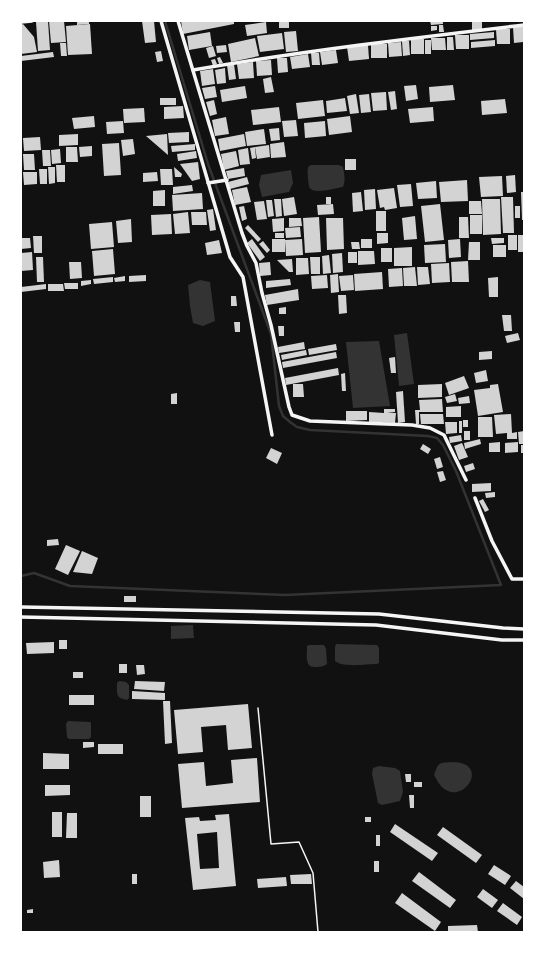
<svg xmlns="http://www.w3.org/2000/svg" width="545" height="953" font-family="'Exo 2',sans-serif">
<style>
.water{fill:#333}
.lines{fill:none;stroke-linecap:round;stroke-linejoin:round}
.stream{stroke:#333;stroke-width:2.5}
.building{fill:#d3d3d3;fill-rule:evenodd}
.service{stroke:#f5f5f5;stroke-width:1.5}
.minor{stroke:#f5f5f5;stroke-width:3.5}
</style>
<rect width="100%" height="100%" fill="#111"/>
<g class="water">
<path d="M311 165H339L343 167C344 174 346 180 343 187 336 188 316 194 311 189 308 187 309 183 308 180 308 175 307 171 308 167Z"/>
<path d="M291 170 293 183 289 192 262 197 259 185 261 175Z"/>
<path d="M200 280 210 282 215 321 203 326 193 323 190 306 188 285Z"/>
<path d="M407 333 414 384 399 386 394 335Z"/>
<path d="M379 341 390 406 353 408 346 342Z"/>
<path d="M193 625 194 638 171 639V626Z"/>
<path d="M336 644 377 645 379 648V663L377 664C367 664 343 668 335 661V647Z"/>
<path d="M309 645H324L326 649 327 664C323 667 319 667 314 667 305 667 307 655 307 648V646Z"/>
<path d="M119 681 126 682 129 685V698L127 700C115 698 117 693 117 683Z"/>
<path d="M68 721 90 722 91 723V737L89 739H69L67 737 66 724Z"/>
<path d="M453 762C489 763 466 802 446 790 440 787 437 780 434 775 439 761 439 763 453 762Z"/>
<path d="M379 766 395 768 400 771 403 792 400 801 382 805 378 803 372 774 373 768Z"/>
</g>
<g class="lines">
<path class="stream" d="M21 576 34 573 70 586 285 595 501 585 456 471 443 445 437 438 428 436 310 430 297 427 290 422 283 416 279 406 271 334 208 164 165 21"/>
</g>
<g class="building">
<path d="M48 21 50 50 38 51 36 22Z"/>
<path d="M49 21H64L66 42 51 43Z"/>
<path d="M77 21H89V24L77 25Z"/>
<path d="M142 21H154L156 42 145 43Z"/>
<path d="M181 21H234V24L183 34Z"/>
<rect x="279" y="21" width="10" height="7"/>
<path d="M430 21H443V24L431 25Z"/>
<rect x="472" y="21" width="10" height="9"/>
<path d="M266 22 267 33 247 36 245 25Z"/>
<path d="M23 24 34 37 37 52 21 54V25Z"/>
<path d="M90 24 92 54 68 55 66 26Z"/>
<path d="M439 25H443L444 32H439Z"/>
<path d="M431 26H437V30L431 31Z"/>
<path d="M513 27H523V42L514 43Z"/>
<path d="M496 29H510V44H497Z"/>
<path d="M296 31 298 51 286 52 284 32Z"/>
<path d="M210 32 212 46 189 50 187 36Z"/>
<path d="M494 32V38L470 40V34Z"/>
<path d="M282 33 284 49 260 52 257 36Z"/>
<path d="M455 35H469V49H456Z"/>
<path d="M447 37H453L454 50H447Z"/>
<path d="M255 38 259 56 231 62 228 44Z"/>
<path d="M431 38H445L446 50H432Z"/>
<rect x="411" y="39" width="13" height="15"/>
<rect x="425" y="40" width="6" height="14"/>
<path d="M495 40V46L471 48V42Z"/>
<path d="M402 41H409L410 55 403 56Z"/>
<path d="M401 42 402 56 389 57 388 43Z"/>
<path d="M60 43H66L67 56H61Z"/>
<rect x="371" y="44" width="16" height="14"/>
<path d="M226 45 227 52 217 53 216 46Z"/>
<path d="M368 45 369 59 349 61 347 47Z"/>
<path d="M213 46 216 56 209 58 206 48Z"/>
<path d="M336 50 338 63 322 65 320 52Z"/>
<path d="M161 51 163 61 157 62 155 52Z"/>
<path d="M53 52 54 57 21 61V56Z"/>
<path d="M311 53H319L320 65H312Z"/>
<path d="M308 54 310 67 292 69 290 57Z"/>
<path d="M220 57 223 63 219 64 217 58Z"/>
<path d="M277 58H287L288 72 278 73Z"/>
<path d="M215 59 217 64 213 66 211 60Z"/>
<path d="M271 60 272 75 257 76 256 61Z"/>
<path d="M253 62 254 78 239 79 237 64Z"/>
<path d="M234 64 236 79 229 80 227 65Z"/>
<path d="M225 68 226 83 217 84 215 70Z"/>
<path d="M213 69 215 84 202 86 200 71Z"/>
<path d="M271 77 274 92 265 93 263 79Z"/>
<path d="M416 85 418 99 406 101 404 86Z"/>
<path d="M453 85 455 100 430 102 429 87Z"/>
<path d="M215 86 217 97 205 99 202 88Z"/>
<path d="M245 86 247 98 222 102 220 90Z"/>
<path d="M395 91 397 109 391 110 388 92Z"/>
<path d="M386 92 387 110 373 111 371 93Z"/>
<path d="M356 94 359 113 350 114 347 96Z"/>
<path d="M369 94 371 112 361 113 359 95Z"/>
<rect x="160" y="98" width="16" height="7"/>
<path d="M345 98 347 111 327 113 326 101Z"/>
<path d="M505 99 507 113 482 115 481 101Z"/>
<path d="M214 100 217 114 210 116 206 102Z"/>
<path d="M323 100 325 116 298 119 296 103Z"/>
<path d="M183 106 184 118 164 119V107Z"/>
<path d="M279 107 281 122 253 125 251 110Z"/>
<path d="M433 107 434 121 410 123 408 109Z"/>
<path d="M144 108 145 122 124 123 123 109Z"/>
<path d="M94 116 95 127 74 129 72 118Z"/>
<path d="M350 116 352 132 329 135 327 119Z"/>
<path d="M226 117 229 134 215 136 212 120Z"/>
<path d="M296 120 298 136 284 137 282 121Z"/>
<path d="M123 121 124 133 107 134 106 122Z"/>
<path d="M325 121 326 136 305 138 304 123Z"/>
<path d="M279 128 280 140 271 141 269 129Z"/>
<path d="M264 129 266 144 247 146 245 132Z"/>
<path d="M189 132V142L169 143 168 133Z"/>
<path d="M78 134V145L59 146V135Z"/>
<path d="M167 134 168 155 146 136Z"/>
<path d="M244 134 246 146 220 151 218 139Z"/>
<path d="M40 137 41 150 24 151 23 138Z"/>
<path d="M133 139 135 154 123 156 121 140Z"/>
<path d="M284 142 286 157 271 158 270 144Z"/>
<path d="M119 143 121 175 104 176 102 144Z"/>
<path d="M195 144V150L172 152 171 146Z"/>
<path d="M269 145 270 157 257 159 255 147Z"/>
<path d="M92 146V156L80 157 79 147Z"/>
<path d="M66 147H77L78 162H66Z"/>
<path d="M255 147 256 158 252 159 250 148Z"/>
<path d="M248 148 250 164 240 165 238 150Z"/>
<path d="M60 149 61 163 52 164 51 150Z"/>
<path d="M42 150H50L51 166H43Z"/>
<path d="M196 151 197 158 178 161 177 154Z"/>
<path d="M236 151 239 166 224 170 221 154Z"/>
<path d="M23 154H34L35 170H24Z"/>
<rect x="345" y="159" width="11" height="11"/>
<path d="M198 162 200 179 192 181 180 164Z"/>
<path d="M56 165H65V182H57Z"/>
<path d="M48 167H55V183L49 184Z"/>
<path d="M174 167 182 174 181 177H175Z"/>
<path d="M244 168 245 176 228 179 226 171Z"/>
<path d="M39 169H47V184H40Z"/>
<path d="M160 169H172L173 185H161Z"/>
<path d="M23 172H37V184L24 185Z"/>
<path d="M157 172 158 181 143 182V173Z"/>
<path d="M515 175 516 192 507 193 506 176Z"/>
<path d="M502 176 503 196 481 197 479 177Z"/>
<path d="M247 177 249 184 230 189 228 182Z"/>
<path d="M467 180 468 201 441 202 439 182Z"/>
<path d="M436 181 437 198 418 199 416 183Z"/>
<path d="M411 184 413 206 400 207 397 185Z"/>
<path d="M192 185 193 191 173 194V187Z"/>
<path d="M247 187 251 202 235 205 232 190Z"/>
<path d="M394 188 397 208 385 210 384 207 380 208 377 190Z"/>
<path d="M375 189 376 209 365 210 364 190Z"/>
<path d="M165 190V206H153V191Z"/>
<path d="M361 192 363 211 353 212 352 193Z"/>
<path d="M521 192H524V220H522Z"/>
<path d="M202 193 203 209 173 211 172 195Z"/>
<path d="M294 197 297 214 284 216 282 199Z"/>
<rect x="326" y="197" width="5" height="7"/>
<path d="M501 197H513L514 233H503Z"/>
<path d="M274 199H281L282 216 276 217Z"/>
<path d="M482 199H500L501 234 483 235Z"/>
<path d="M266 200H272L274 216 268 217Z"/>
<path d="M264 201 267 219 257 220 254 202Z"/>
<path d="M469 201H481L482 214H469Z"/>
<path d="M333 204 334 214 318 215 317 205Z"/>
<path d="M440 204 444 240 425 242 421 206Z"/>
<path d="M244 206 247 219 242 221 239 207Z"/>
<rect x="515" y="206" width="5" height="12"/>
<path d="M213 209 216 230 210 231 207 210Z"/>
<rect x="376" y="211" width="10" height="20"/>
<path d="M188 212 190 233 175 234 173 214Z"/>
<path d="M191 212H206L207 225H192Z"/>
<path d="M171 214 172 234 152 235 151 215Z"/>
<rect x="470" y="215" width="12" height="19"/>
<path d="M415 216 417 239 404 240 402 218Z"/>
<path d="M319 217 321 252 305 253 303 218Z"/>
<path d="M459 217H468L469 238H459Z"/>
<path d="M284 218V231L273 232 272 219Z"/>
<path d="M289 218H301L302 226 289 227Z"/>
<path d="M326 218H343L344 249 327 250Z"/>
<path d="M131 219 132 242 118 243 116 221Z"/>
<path d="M112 222 114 247 91 249 89 224Z"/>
<path d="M248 225 261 239 258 242 245 228Z"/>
<path d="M300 227 301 237 286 238 285 228Z"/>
<rect x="275" y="233" width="9" height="5"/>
<path d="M377 233H388V243L377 244Z"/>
<rect x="508" y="235" width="9" height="15"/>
<rect x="518" y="235" width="6" height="17"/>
<path d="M33 236H42V253H34Z"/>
<path d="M21 238H30L31 248 21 249Z"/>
<path d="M491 238H504V243L492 244Z"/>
<path d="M252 239 265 257 260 261 247 243Z"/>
<rect x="272" y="239" width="13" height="13"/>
<path d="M302 239 303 255 286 256 285 240Z"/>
<rect x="361" y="239" width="11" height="9"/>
<path d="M460 239 461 257 449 258 448 240Z"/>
<path d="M219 240 222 253 207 255 205 243Z"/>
<path d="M263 241 270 250 267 253 259 244Z"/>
<path d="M351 242H359L360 249H352Z"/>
<path d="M469 242H480V260H468Z"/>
<path d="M445 244 446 262 425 263 424 245Z"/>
<rect x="493" y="245" width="13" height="12"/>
<path d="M412 247V266H394V248Z"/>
<rect x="381" y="248" width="11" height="14"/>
<path d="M113 249 115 274 94 276 92 251Z"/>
<path d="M358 251H374L375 264 358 265Z"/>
<path d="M32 252 33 270 21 271V253Z"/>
<rect x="348" y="252" width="9" height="11"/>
<path d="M342 253 343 272 333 273 332 254Z"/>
<path d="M329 255 331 273 323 274 322 256Z"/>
<path d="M36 257H43L44 282H37Z"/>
<path d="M310 257H320V274H311Z"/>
<path d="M296 258H308L309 274 296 275Z"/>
<path d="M292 259 293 272H289L277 260Z"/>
<path d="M468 261 469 282H452L451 262Z"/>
<path d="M69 262H81L82 278 70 279Z"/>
<path d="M270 262 271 275 260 276 259 263Z"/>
<path d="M449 263 450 282 432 283 431 264Z"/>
<path d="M415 267 417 286H404L403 268Z"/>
<path d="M417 267H428L430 284 418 285Z"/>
<path d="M402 268 403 286 389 287 388 269Z"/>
<path d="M382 272 383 289 355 291 354 274Z"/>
<path d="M338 274 339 292 331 293 330 275Z"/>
<path d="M146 275V281L129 282V276Z"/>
<path d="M327 275 328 288 312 289 311 276Z"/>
<path d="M353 275 354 290 341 291 339 276Z"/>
<path d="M125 276V281L115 282 114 278Z"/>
<path d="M113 277V282L94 284 93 279Z"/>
<path d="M498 277V297H489L488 278Z"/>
<path d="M290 279 291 285 266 288V281Z"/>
<path d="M91 280V284L81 286V281Z"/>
<path d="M64 283H78V289H65Z"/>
<path d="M46 284V289L21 292V287Z"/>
<path d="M48 284H63L64 291H48Z"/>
<path d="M298 289 299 300 267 305 265 295Z"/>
<path d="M338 295H346L347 313 339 314Z"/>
<path d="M231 296H236L237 306H231Z"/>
<path d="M286 307V314H279V308Z"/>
<path d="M502 315H511L512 331H504Z"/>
<path d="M234 322H240V332H235Z"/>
<path d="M278 326H284V336H279Z"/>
<path d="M518 333 520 340 507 343 505 336Z"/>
<path d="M304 342 305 349 279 353 278 347Z"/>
<path d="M336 344 337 350 309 355 308 349Z"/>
<path d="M306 350 307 355 282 360 281 355Z"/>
<path d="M492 351V359L479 360V352Z"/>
<path d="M336 352 337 358 283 368 282 362Z"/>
<path d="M395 357 396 373H391L389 358Z"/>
<path d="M338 368 339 375 286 385 285 378Z"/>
<path d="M486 370 488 381 476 383 474 373Z"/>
<path d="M345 373 346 391H342L341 374Z"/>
<path d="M464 376 469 388 449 395 445 383Z"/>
<path d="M293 384H303L304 397H293Z"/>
<path d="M442 384V397L418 398V385Z"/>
<path d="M498 384 503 412 478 416 474 390 490 388V385Z"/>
<path d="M403 391 405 422 398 423 396 392Z"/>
<path d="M177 393V404H171V394Z"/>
<path d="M455 394 457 401 447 403 445 397Z"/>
<path d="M469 396 470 403 459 404 458 398Z"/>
<path d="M442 399 443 412H419V424H416L415 410H420L419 400Z"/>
<path d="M461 406V417H446V407Z"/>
<path d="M384 409H395V412L387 413H396L395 423 369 422V412L384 413Z"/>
<path d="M346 411H367V420L346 421Z"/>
<path d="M420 414H443L444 424H421Z"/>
<path d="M511 414 512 433 517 432V439H507V433L496 434 494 415Z"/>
<path d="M478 417H492L493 437H478Z"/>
<rect x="463" y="420" width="5" height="7"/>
<rect x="459" y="421" width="3" height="12"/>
<path d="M445 422H457V433L446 434Z"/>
<rect x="464" y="431" width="6" height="9"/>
<path d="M524 431V444H519L518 432Z"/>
<path d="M461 435 462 441 450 443 449 437Z"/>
<path d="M480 439 481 444 465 449 464 443Z"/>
<path d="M500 442V452H489V443Z"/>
<path d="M518 442V452L505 453V443Z"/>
<path d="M462 443 468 457 459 460 454 446Z"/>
<path d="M423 444 431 449 428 454 420 449Z"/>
<rect x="521" y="445" width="3" height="8"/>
<path d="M271 448 282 453 277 464 266 458Z"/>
<path d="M440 457 443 467 437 469 434 459Z"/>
<path d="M473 463 475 469 466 472 464 466Z"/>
<path d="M443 471 446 480 440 482 437 472Z"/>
<path d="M491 483V491L472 492V484Z"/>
<path d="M495 492V497L486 498 485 493Z"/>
<path d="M483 499 489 510 485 512 479 501Z"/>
<path d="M58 539 59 545 47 546V540Z"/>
<path d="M66 545 80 551 68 575 55 569Z"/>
<path d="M82 551 98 558 92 574 73 572Z"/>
<rect x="124" y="596" width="12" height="6"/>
<rect x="59" y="640" width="8" height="9"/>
<path d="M54 642V653L27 654 26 643Z"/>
<rect x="119" y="664" width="8" height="9"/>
<path d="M136 665H144L145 674 137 675Z"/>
<rect x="73" y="672" width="10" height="6"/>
<path d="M135 681 165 682 164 691 134 689Z"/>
<path d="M132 691 165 693V700L132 699Z"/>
<rect x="69" y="695" width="25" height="10"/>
<path d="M163 701H170L172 743 165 744Z"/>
<path d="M248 704 252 748 228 750 226 725 201 727 203 752 178 754 174 710Z"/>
<path d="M83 742H94V747L83 748Z"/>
<rect x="98" y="744" width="25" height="10"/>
<path d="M43 753 69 754V769H43Z"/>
<path d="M257 758 260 802 182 808 178 764 204 762 206 786 233 783 231 760Z"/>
<path d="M405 774H411V782H406Z"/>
<rect x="414" y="782" width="8" height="5"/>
<path d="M45 785H70V795L45 796Z"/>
<path d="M409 795H414V808H410Z"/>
<rect x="140" y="796" width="11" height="21"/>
<rect x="52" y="812" width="10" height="25"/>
<path d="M67 813H77V838H66Z"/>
<path d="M229 814 236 886 193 890 185 818 199 817 200 821 216 820 215 815ZM217 832 219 868 200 869 197 834Z"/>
<rect x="365" y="817" width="6" height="5"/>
<path d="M395 824 438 853 432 861 390 832Z"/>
<path d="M443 827 482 855 476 863 437 835Z"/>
<rect x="376" y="835" width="4" height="11"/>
<path d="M59 860 60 877 44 878 43 862Z"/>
<rect x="374" y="861" width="5" height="11"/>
<path d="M494 865 511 876 505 885 488 874Z"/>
<path d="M419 872 456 900 450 908 412 881Z"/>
<rect x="132" y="874" width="5" height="10"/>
<path d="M311 874 312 884H291L290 875Z"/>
<path d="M286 877 287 886 258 888 257 879Z"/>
<path d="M516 881 524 887V899L510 888Z"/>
<path d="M483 889 498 900 492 908 477 897Z"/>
<path d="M402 893 441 922 435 931 395 903Z"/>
<path d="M503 903 522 917 517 925 497 911Z"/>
<path d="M33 909V913H27V910Z"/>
<path d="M477 925 478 932H448V926Z"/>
</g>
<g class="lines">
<path class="service" d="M258 708 271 844 299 842 313 873 318 932"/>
<g class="minor">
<path d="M161 21 230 257 243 277 272 435"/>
<path d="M178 21 242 233 247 246 256 263 262 293 271 325 289 407 292 415 310 421 412 425 430 428 444 435 466 480"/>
<path d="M21 22 32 21"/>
<path d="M193 70C303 51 413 38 524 25"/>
<path d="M208 183 227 180"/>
<path d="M475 498 492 541 512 579H524"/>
<path d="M21 607 379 614 503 628 524 629"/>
<path d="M21 617 376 625 502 640H524"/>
</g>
</g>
<rect width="545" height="953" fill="none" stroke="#ffffff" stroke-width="44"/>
</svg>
